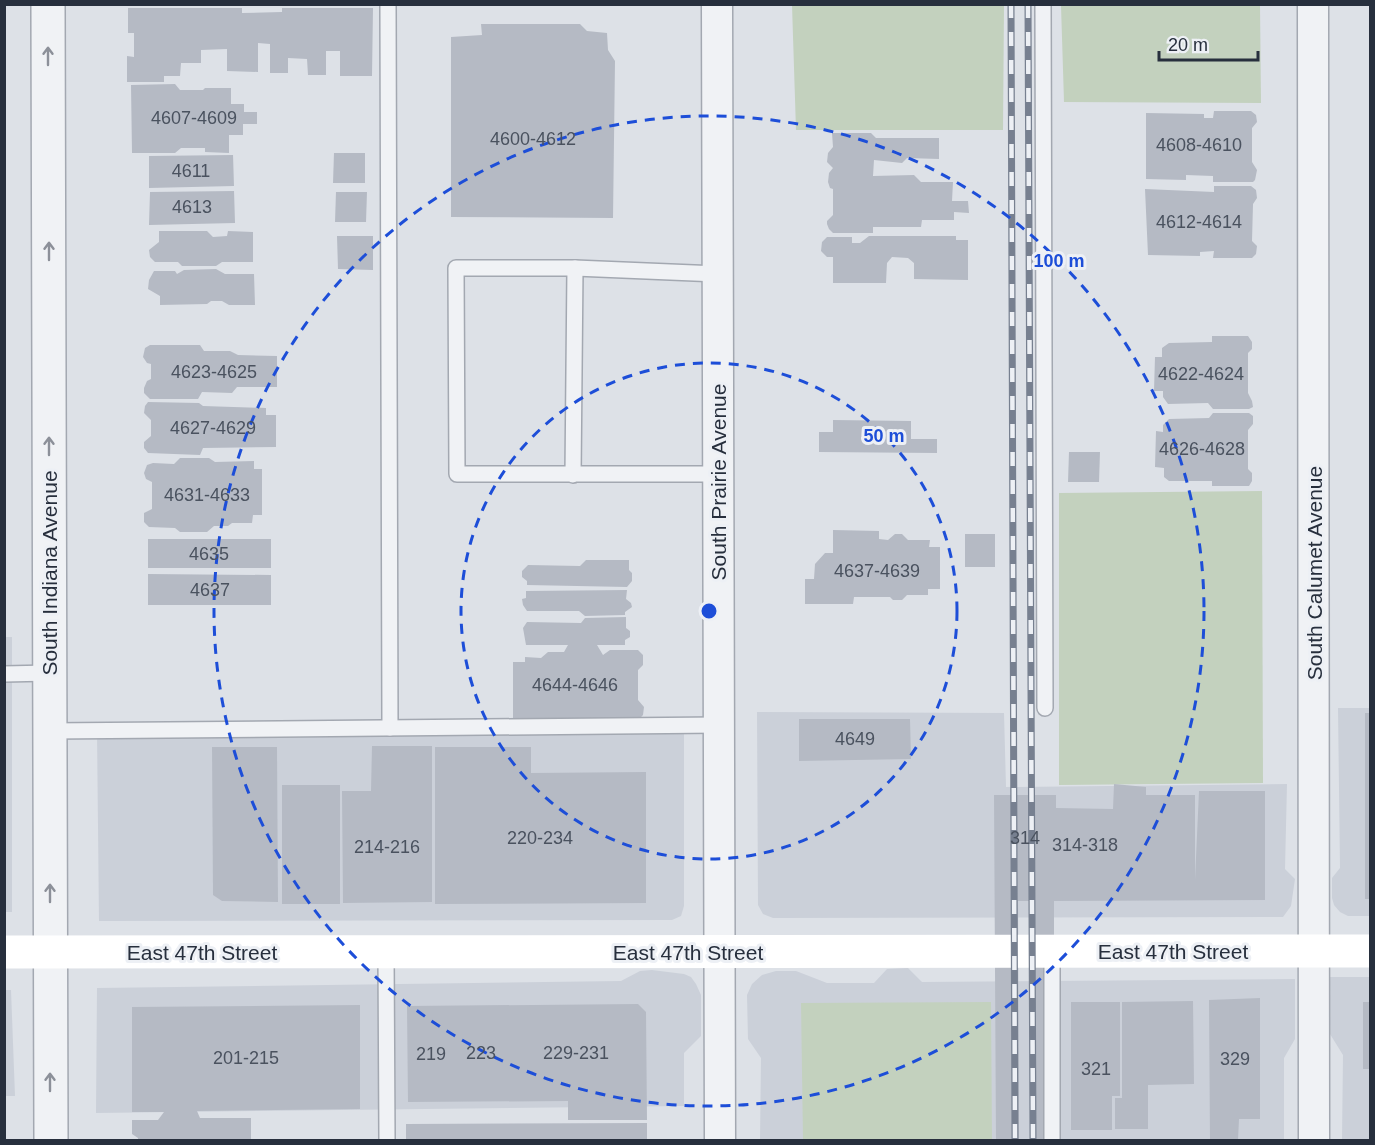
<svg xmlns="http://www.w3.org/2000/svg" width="1375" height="1145" font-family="Arial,sans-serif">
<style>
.built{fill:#cbd0d9}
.green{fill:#c3d1be}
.building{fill:#b5bac4}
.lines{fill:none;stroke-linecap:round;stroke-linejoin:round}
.service-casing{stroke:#a3a8b1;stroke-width:18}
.minor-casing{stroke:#a3a8b1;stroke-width:33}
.tertiary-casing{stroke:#a3a8b1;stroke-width:36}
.service{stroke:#f0f2f5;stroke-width:15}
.minor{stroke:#f0f2f5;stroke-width:30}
.tertiary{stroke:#f0f2f5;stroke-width:33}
.secondary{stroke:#fff;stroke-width:33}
.rail-casing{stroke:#778090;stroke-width:7}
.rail{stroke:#edf0f5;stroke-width:4.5;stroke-dasharray:14;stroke-linecap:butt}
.oneway{stroke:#8c9099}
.ring{fill:none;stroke:#1d4ed8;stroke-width:3;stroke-dasharray:10 8}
.labels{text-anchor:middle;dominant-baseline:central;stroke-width:6;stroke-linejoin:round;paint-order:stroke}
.number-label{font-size:18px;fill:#4a525f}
.street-label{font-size:21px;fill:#272f3d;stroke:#edf0f5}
.centre{fill:#1d4ed8;stroke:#edf0f5;stroke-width:3}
.ring-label{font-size:18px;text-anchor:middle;font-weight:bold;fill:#1d4ed8;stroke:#edf0f5;stroke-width:6;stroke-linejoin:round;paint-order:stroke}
</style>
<rect width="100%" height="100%" fill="#dde1e7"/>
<g class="built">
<rect x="4" y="637" width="8" height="275"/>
<path d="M1338 708H1370V916H1348L1340 912 1334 905 1332 898V878L1340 868Z"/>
<path d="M757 712 1004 713 1006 787 1287 784 1285 869 1295 879 1291 906 1283 917H1271L773 918 763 914 758 905Z"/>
<path d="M684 726V906L681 916 672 920 99 921 97 731Z"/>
<path d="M908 968 922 982 1295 979V1039L1284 1058V1140H760L761 1058 748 1039 747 995 752 984 762 975 776 971H796L827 983H874L887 969Z"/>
<path d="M652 970 684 974 691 977 696 984 701 995V1036L684 1053V1106L96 1113 97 988 621 981 640 971Z"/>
<path d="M1330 977H1370V1140H1342L1343 1055 1330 1034Z"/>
<path d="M5 990H11L15 1096H5Z"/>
</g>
<g class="green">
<path d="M792 5H1004L1003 130H796Z"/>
<path d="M1061 5H1260L1261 103 1064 102Z"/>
<path d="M1262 491 1263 783 1059 785V493Z"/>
<path d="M991 1002 992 1140H803L801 1003Z"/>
</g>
<g class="building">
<path d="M128 8H242V13L282 12V8H373L372 76H340V51H326V75H308L307 59 288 58V73H270V44L258 43V72L227 71V49L201 50V63H181L180 76H164V82H127V56L134 57V33H128Z"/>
<path d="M481 24H580L587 31 607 33 608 50 615 61 613 218 451 217V37L482 35Z"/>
<path d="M175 84 180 90H203L205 88H231V104H244V112H257V124H243V135H229V153L205 152V148H181L175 153H132L131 85Z"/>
<path d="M1214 111H1251L1256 115 1257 122 1252 128V162L1257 170 1255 180 1253 182H1213V176L1186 175V180L1146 179V113L1204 114V118H1213Z"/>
<path d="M832 133H871L876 138H939V159L907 158 902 163 874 160 873 176 914 175 921 182H953L952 201H968L969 213 954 212V220H922L921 227H873V233H833L829 229 827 224V221L833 215V189L830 188 828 182 829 173 833 168 827 162 828 153 833 147Z"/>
<path d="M334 153H365V183H333Z"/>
<path d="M233 155 234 186 149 188V156Z"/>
<path d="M1214 186H1251L1256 190 1257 198 1253 204 1252 241 1257 246 1256 254 1252 258H1213L1214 251 1200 252V256L1148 255 1145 189 1214 192Z"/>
<path d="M234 191 235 223 149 225 150 192Z"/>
<path d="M336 192H367L366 222H335Z"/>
<path d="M159 231H207L213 237 227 236 228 231 253 232V262H222L216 266H182L178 262H155L150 257 149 250 159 242Z"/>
<path d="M337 236H373V270L338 269Z"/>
<path d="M869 236H956V240H968V280L914 279V263L908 258 892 257 887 263 886 283H833V257H827L821 251 822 242 827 237H852V243H860Z"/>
<path d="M216 269 225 274H254L255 305H229L222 301H211L207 304 160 305V296L148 289 149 280 154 271H175L177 274 184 270Z"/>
<path d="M1212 336H1248L1252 342V349L1248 353V393L1252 401 1253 407 1249 409H1213L1208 403 1168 404 1163 397V391H1154L1155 357H1162V348L1169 343 1212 342Z"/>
<path d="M150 345H200L204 351H230L238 355 277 356V387H237L232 393 202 392 198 399H150L144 393V388L147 381 151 379V364L147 363 143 357 145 348Z"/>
<path d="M148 402 199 403 203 406 266 408V415H276V447L203 448 200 455 148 453 144 448V442L151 436V420L144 413 145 406Z"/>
<path d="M1213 413H1249L1253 416V424L1248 430V469L1252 473V481L1249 486H1212V481H1169L1164 477V468L1155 467 1156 431 1163 432V425L1169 419 1209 418Z"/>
<path d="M833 420 911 421V439H937V453L819 452V432H833Z"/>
<path d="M1069 452H1100L1099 482H1068Z"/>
<path d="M180 458H209L215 462 254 461V469H262V515H253L252 523H232L228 526H214L207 532H180L175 528 149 527 144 522V513L152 509V482L146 479 144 473 147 465 153 463 174 464Z"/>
<path d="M833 530 879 531V539L888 540 895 534H902L908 540H930L929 547H940V589H928V595H907L902 600H893L890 597H854L853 604H805V579H814L815 564 825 553H833Z"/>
<rect x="965" y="534" width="30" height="33"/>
<rect x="148" y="539" width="123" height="29"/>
<path d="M586 560H629V570L632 573V581L627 587 527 585V581L522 577V571L528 565 580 566Z"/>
<path d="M148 574 271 575V605H148Z"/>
<path d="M627 590 626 599 631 603 632 607 625 612V615L585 616 579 611H527L523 605 522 599 526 598V591Z"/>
<path d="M626 617V628L630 631V637L625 640V645H597L603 655 610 650H638L643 655V665L638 670V700L644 707 643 715 640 718 513 719V662H525V657L541 658 548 652H564L568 645H526L523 628 527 622 581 623 585 618Z"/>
<rect x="1365" y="713" width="5" height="186"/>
<path d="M799 719H910L911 759 799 761Z"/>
<path d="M372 746H432V902L343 903 342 791H371Z"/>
<path d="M212 747H277L278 902 222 901 213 895Z"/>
<path d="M435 747H531V773L646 772V903L435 904Z"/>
<path d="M1114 784 1146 787V795H1195V880L1199 791H1265V900L1054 901V1140H1030V901H1018L1019 1140H996L994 795H1056V808L1113 809Z"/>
<rect x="282" y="785" width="58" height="119"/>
<path d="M1260 998V1119H1239L1238 1140H1210L1209 1000Z"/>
<path d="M1193 1001 1194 1084 1148 1085V1129H1115V1098H1122V1002Z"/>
<path d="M1071 1002H1120V1096H1112V1130H1071Z"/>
<rect x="1363" y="1002" width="7" height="67"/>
<path d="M638 1004 646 1012 647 1120H568V1101L408 1102 407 1006Z"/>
<path d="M360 1005V1109L197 1111 200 1118H251V1140H138V1138L132 1134V1120H158L164 1112H132V1007Z"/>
<path d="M647 1123V1140H406V1124Z"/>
</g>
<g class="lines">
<defs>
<g id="service">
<path d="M388 4 390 728"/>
<path d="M1043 4 1045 708"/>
<path d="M575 268 718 274"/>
<path d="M573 475 575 268H456L457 474H718"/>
<path d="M4 674 49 673"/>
<path d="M50 731 719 725"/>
<path d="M386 952 387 1140"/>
<path d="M1052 1140V952"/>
</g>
<g id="minor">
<path d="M717 4 720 1140"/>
<path d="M1313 4 1314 1140"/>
</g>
<path id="tertiary" d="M48 4 51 1140"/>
</defs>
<use href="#service" class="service-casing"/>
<use href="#minor" class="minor-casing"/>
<use href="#tertiary" class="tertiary-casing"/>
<use href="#service" class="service"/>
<use href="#minor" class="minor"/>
<use href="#tertiary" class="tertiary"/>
<path class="secondary" d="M4 952 1370 951"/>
<defs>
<g id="rail">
<path d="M1011 4 1015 1140"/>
<path d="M1028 4 1033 1140"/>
</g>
</defs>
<use href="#rail" class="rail-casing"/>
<use href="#rail" class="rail"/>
</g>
<defs><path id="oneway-shaft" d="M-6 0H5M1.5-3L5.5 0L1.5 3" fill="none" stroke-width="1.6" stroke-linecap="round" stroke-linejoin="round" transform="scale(1.5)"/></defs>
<g class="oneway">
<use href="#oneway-shaft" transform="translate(48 56) rotate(-90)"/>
<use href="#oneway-shaft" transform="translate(49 251) rotate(-90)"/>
<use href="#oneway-shaft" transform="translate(49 446) rotate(-90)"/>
<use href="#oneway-shaft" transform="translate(50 893) rotate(-90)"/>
<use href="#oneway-shaft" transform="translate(50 1082) rotate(-90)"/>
</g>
<g class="ring">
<circle cx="709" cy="611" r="248"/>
<circle cx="709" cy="611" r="495"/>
</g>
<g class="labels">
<g class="number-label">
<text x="194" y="118">4607-4609</text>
<text x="533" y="139">4600-4612</text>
<text x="1199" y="145">4608-4610</text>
<text x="191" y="171">4611</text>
<text x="192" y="207">4613</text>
<text x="1199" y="222">4612-4614</text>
<text x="214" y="372">4623-4625</text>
<text x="1201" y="374">4622-4624</text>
<text x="213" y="428">4627-4629</text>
<text x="1202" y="449">4626-4628</text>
<text x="207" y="495">4631-4633</text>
<text x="209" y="554">4635</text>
<text x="877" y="571">4637-4639</text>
<text x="210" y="590">4637</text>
<text x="575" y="685">4644-4646</text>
<text x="855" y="739">4649</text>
<text x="540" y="838">220-234</text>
<text x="1025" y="838">314</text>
<text x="1085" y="845">314-318</text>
<text x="387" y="847">214-216</text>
<text x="481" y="1053">223</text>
<text x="576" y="1053">229-231</text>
<text x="431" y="1054">219</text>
<text x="246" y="1058">201-215</text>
<text x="1235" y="1059">329</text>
<text x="1096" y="1069">321</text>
</g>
<g class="street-label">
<text transform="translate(718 482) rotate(-90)">South Prairie Avenue</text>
<text transform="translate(49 573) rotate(-90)">South Indiana Avenue</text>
<text transform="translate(1314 573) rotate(-90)">South Calumet Avenue</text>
<text x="1173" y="951">East 47th Street</text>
<text x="202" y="952">East 47th Street</text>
<text x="688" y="952">East 47th Street</text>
</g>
</g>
<circle cx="709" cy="611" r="9" class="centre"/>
<g class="ring-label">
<text x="1059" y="267">100 m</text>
<text x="884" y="442">50 m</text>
</g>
<rect width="1375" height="1145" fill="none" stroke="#272f3d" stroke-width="12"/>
<path d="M1159 51v9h99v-9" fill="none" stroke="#272f3d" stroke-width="3"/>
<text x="1168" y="51" font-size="18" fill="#272f3d" stroke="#edf0f5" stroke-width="4.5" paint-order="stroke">20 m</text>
</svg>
